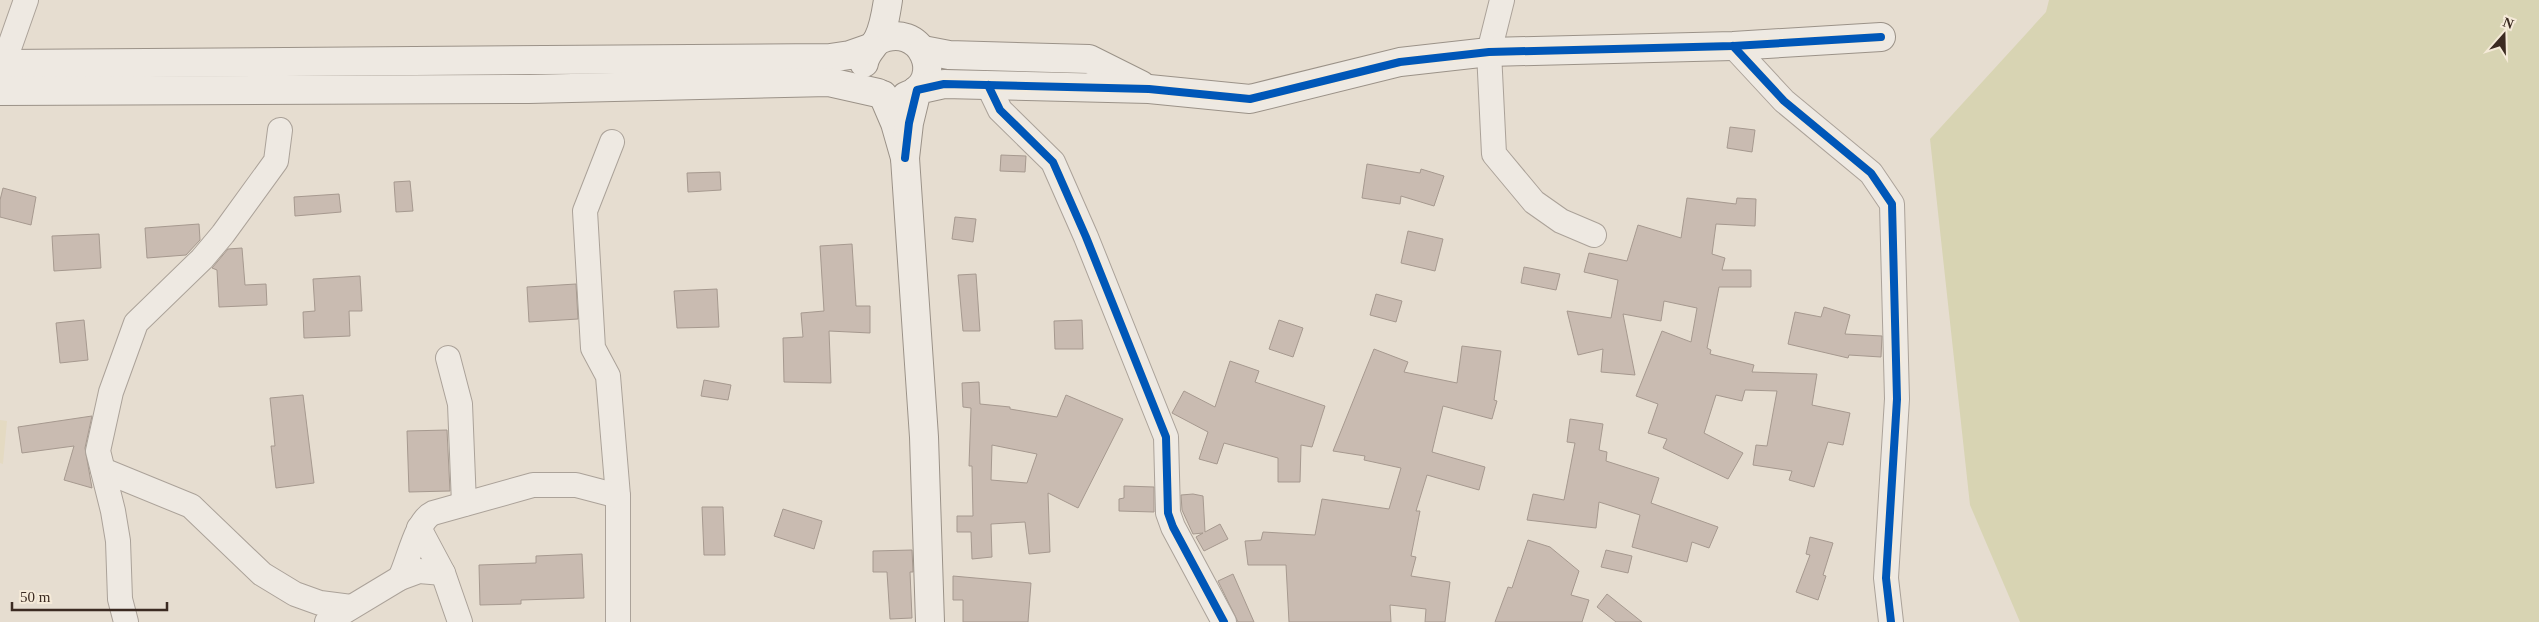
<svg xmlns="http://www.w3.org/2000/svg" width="2539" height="622" font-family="Georgia,serif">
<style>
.farmland{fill:#e4dac2}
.green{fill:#d8d4b3}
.building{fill:#c9bbb1;stroke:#a6998f;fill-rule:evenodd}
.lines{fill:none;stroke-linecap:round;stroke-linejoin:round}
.street-casing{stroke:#aba299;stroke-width:26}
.secondary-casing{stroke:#9b9288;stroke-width:30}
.street{stroke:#eee9e2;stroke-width:24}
.secondary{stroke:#eee9e2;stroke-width:28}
.cycleway-casing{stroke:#f5ead8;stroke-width:11}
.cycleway{stroke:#0057b8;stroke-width:8}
</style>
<rect width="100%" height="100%" fill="#e6ddd0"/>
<path class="farmland" d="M0 420 7 421 3 464 0 463Z"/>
<path class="green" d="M2049 0H2539V622H2020L1970 505 1930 139 2046 12Z"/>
<g class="building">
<path d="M1730 127 1755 130 1752 152 1727 148Z"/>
<path d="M1001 155 1026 156 1025 172 1000 171Z"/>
<path d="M1367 164 1420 173 1421 169 1444 176 1434 206 1401 196 1400 204 1362 198Z"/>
<path d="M720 172 721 190 688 192 687 173Z"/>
<path d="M410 181 413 211 396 212 394 182Z"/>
<path d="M3 188 36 197 31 225 0 217V200Z"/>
<path d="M339 194 341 212 295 216 294 197Z"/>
<path d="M1687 198 1736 204 1737 198 1756 199 1755 226 1716 224 1712 254 1725 258 1722 270H1751V287H1719L1707 348 1711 350 1710 354 1754 365 1752 372 1817 374 1812 405 1850 413 1843 445 1828 442 1814 487 1789 480 1792 471 1753 465 1756 445 1767 446 1777 391 1745 390 1742 401 1716 395 1704 433 1743 453 1728 479 1663 448 1667 439 1648 433 1658 404 1636 396 1662 331 1691 342 1697 308 1664 301 1661 321 1623 314 1635 375 1601 372 1603 349 1578 355 1567 311 1611 318 1618 280 1584 272 1589 253 1627 261 1638 225 1681 238Z"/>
<path d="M955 217 976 219 973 242 952 239Z"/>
<path d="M199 224 200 240 186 255 147 258 145 228Z"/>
<path d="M1408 231 1443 239 1435 271 1401 263Z"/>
<path d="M99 234 101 268 54 271 52 236Z"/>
<path d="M852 244 856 306H870V333L829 331 831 383 784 382 783 338 803 337 801 313 824 311 820 246Z"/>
<path d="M242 248 245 285 266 284 267 305 219 307 217 270 212 268 228 249Z"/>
<path d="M1524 267 1560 274 1556 290 1521 283Z"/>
<path d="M976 274 980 331H963L958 275Z"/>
<path d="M360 276 362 311H349L350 336 304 338 303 312 315 311 313 279Z"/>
<path d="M576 284 578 319 529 322 527 287Z"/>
<path d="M717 289 719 327 677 328 674 291Z"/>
<path d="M1376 294 1402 301 1396 322 1370 315Z"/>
<path d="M1824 307 1850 315 1845 334 1882 336 1881 357 1849 355 1848 358 1788 344 1795 312 1821 317Z"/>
<path d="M84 320 88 360 60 363 56 323Z"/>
<path d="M1082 320 1083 349H1055L1054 321Z"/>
<path d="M1279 320 1303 328 1293 357 1269 349Z"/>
<path d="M1462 346 1501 351 1494 400 1497 401 1492 419 1443 406 1432 452 1485 467 1479 490 1427 475 1416 511H1420L1411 556 1416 557 1411 576 1450 582 1445 622H1425L1426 609 1390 605 1391 622H1289L1286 565H1248L1245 541 1261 540 1263 532 1315 535 1322 499 1389 509 1401 468 1364 460 1365 456 1333 451 1374 349 1408 362 1404 372 1457 383Z"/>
<path d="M1230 361 1259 371 1255 382 1325 406 1312 447 1301 445 1300 482H1278V458L1224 443 1217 464 1199 459 1208 432 1172 413 1184 391 1215 407Z"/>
<path d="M704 380 731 385 728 400 701 396Z"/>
<path d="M979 382 980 404 1010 407V409L1057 417 1066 395 1123 419 1078 508 1048 493 1050 552 1029 554 1025 522 991 524 992 557 972 559 971 532H957V516H973L972 466H969L971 408 963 407 962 383ZM992 445 1037 454 1027 483 991 480Z"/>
<path d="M303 395 314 483 276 488 271 446H275L270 398Z"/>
<path d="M92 416 85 448 92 488 64 480 74 446 22 453 18 427Z"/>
<path d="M1570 419 1603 424 1599 450 1607 452 1606 461 1659 478 1651 503 1718 527 1709 548 1692 542 1687 562 1632 547 1640 515 1599 502 1596 528 1527 520 1533 494 1564 500 1575 443 1567 442Z"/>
<path d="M447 430 450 491 409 492 407 431Z"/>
<path d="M1124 486 1154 487V512L1119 511V499L1124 498Z"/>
<path d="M1193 494 1203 496 1205 532 1220 524 1228 539 1204 551 1196 537 1203 533 1193 534 1182 510 1181 495Z"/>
<path d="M702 507H723L725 555H704Z"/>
<path d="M783 509 822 521 814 549 774 536Z"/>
<path d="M1810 537 1833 543 1823 575 1826 576 1818 600 1796 592 1810 555 1806 554Z"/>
<path d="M1528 540 1550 547 1579 571 1571 595 1589 600 1582 622H1495L1508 587 1512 588Z"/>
<path d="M912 550 913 572H910L912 618 890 619 887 572H873V551Z"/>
<path d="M1606 550 1632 556 1628 573 1601 567Z"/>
<path d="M582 554 584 598 521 600V604L480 605 479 565 536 563V556Z"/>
<path d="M1233 574 1254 622H1238L1218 581Z"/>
<path d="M953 576 1031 583 1028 622H963V600H953Z"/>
<path d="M1607 594 1642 622H1616L1597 607Z"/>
</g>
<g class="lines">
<defs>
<g id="street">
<path d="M1502 0 1489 52 1494 154 1534 202 1561 221 1594 235"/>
<path d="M1733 46 1784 101 1871 173 1892 204 1897 399 1886 578 1891 622"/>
<path d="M0 74 26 0"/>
<path d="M988 85 1000 110 1053 162 1086 237 1166 437 1168 513 1173 527 1224 622"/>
<path d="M612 142 585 211 593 348 608 376 618 496V622"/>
<path d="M448 358 460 404 464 504"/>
<path d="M103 470 191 506 262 574 295 594 320 603 351 607"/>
<path d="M419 528 443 573 460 622"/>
<path d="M400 578C409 560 416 521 433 513L533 485H576L618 496"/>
<path d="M126 622 120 599 118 541 113 511 98 451 111 392 136 323 202 259 223 234 276 161 280 130"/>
<path d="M327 622 400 578 419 571 443 573"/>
</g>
<g id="secondary">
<path d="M877 41C922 18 948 82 906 96"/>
<path d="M923 50 949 55 1089 59 1141 85"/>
<path d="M864 63C866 52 873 48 878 39 884 27 886 13 888 0"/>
<path d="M0 64 830 58 850 55 870 48"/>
<path d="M0 91 529 89 829 82 878 93"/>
<path d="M883 95 895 123 905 158 924 437 930 622"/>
<path d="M905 158 909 123 917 90 944 84 1149 89 1250 99 1400 62 1489 52 1733 46 1881 37"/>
</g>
</defs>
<use href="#street" class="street-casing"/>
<use href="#secondary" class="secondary-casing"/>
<use href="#street" class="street"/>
<use href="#secondary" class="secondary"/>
<defs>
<g id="cycleway">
<path d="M1733 46 1784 101 1871 173 1892 204 1897 399 1886 578 1891 622"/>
<path d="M988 85 1000 110 1053 162 1086 237 1166 437 1168 513 1173 527 1224 622"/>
<path d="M905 158 909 123 917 90 944 84 1149 89 1250 99 1400 62 1489 52 1733 46 1881 37"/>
</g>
</defs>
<use href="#cycleway" class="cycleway-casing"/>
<use href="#cycleway" class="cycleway"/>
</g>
<g transform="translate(2504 35) rotate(20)" stroke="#f5ead8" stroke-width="4" paint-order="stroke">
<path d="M0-4L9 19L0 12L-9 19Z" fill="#3b2a21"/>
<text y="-8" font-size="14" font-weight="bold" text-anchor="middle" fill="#3b2a21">N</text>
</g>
<path d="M12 602v8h155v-8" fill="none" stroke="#3b2a21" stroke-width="2.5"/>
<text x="20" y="602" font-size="15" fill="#3b2a21" stroke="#f5ead8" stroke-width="4" paint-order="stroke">50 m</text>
</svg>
